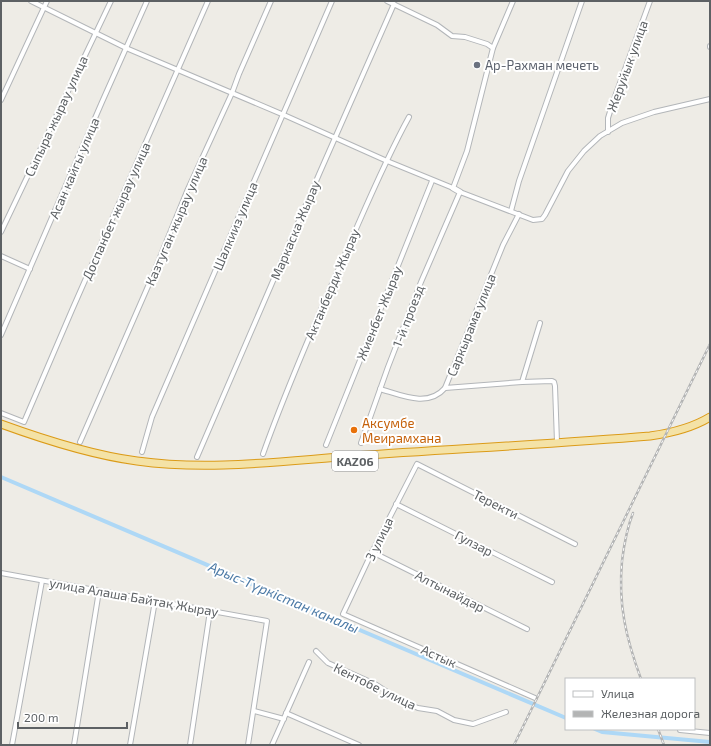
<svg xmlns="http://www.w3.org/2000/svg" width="711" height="746" font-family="'Exo 2',sans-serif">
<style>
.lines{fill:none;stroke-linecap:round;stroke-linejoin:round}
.canal{stroke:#aed8f6;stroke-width:4}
.minor-casing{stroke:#b3b6b9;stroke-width:6}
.tertiary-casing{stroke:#b3b6b9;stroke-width:7}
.trunk-casing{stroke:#db9b18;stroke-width:9}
.minor{stroke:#fff;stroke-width:4}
.tertiary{stroke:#fff;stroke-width:5}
.trunk{stroke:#f4e2a6;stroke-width:7}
.rail-casing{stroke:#b3b4b4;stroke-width:2.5}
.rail{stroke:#fff;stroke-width:1;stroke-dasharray:3;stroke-linecap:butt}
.worship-dot{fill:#6b7280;stroke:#fff;stroke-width:1.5}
.food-dot{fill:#e8710a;stroke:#fff;stroke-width:1.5}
.labels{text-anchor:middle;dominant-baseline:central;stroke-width:4;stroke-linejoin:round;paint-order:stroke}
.shield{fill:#fff;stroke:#8e9092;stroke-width:1}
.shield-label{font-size:12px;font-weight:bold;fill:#5d6164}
.worship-label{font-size:13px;fill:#5b616d;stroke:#fff;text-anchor:start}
.street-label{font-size:13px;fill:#5d6164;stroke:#fff}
.food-label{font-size:13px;fill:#c56008;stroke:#fff;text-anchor:start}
.water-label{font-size:14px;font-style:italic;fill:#4c7aa6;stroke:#fff}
</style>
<rect width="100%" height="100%" fill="#eeece6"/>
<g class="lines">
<g class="canal">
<path d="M1 477 566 718"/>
<path d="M595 729 602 732 710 742"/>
</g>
<defs>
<g id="minor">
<path d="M31 1 126 48 284 115 387 161 453 188 467 151 493 48 513 1"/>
<path d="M387 1 437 25 452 36 465 37 487 44 493 48"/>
<path d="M710 46V47"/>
<path d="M1 100 47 1"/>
<path d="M608 132V118L613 102 650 1"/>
<path d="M511 211 519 181 582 1"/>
<path d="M519 214 503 245 445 388 522 382 552 381 554 382 555 386 557 442"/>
<path d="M1 232 111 1"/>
<path d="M1 256 30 269"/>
<path d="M1 335 102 102 147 1"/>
<path d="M522 382 540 323"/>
<path d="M380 389C401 395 428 408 445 388"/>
<path d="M1 413 24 422 72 310 208 1"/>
<path d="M80 442 149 284 188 189 232 93 239 74 271 1"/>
<path d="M361 443 388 367 421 282 460 192 533 220 542 219 545 215 568 171 584 151 600 136 622 123 654 112 710 99"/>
<path d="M326 445 432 181"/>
<path d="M142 452 152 417 332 1"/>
<path d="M263 454C286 389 314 326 341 263 363 214 383 164 409 117"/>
<path d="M197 457 320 172 394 4"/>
<path d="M396 504 552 582"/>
<path d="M372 552 527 629"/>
<path d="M1 573 267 621 248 745"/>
<path d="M316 651 328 663 375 684 403 702 418 708 437 711 454 720 473 724 506 712"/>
<path d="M535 698 343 614 372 552 417 464 575 544"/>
<path d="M254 711 284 719"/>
<path d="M286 713 359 745"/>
<path d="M680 730 710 733"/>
<path d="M12 745 42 581"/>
<path d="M74 745 99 591"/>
<path d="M130 745 155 601"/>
<path d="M190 745 210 611"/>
<path d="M272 745 309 662"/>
</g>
<path id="tertiary" d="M453 188 460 192"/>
<path id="trunk" d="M1 424C45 440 91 455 137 461 209 471 282 461 354 456 453 449 552 444 650 436 671 433 692 428 710 417"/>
</defs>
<use href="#minor" class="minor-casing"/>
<use href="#tertiary" class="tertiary-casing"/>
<use href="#trunk" class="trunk-casing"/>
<use href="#minor" class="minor"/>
<use href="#tertiary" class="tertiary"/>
<use href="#trunk" class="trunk"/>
<defs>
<g id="rail">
<path d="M633 513C627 528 624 545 622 561 618 605 626 638 641 679"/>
<path d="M658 729 664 745"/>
<path d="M514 745 710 344"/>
</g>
</defs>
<use href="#rail" class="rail-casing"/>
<use href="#rail" class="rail"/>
</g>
<circle class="worship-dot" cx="477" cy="65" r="4"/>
<circle class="food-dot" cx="354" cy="430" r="4"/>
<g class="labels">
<rect class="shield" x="332" y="451" width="46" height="20" rx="3"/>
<g class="shield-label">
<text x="355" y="461">KАZ06</text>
</g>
<g class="worship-label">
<text x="485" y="65">Ар-Рахман мечеть</text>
</g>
<g class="street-label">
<text transform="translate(627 66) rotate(-70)">Жеруйык улица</text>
<text transform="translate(56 116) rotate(-65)">Сыпыра жырау улица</text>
<text transform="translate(74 168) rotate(-67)">Асан кайгы улица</text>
<text transform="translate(116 211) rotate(-66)">Доспанбет жырау улица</text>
<text transform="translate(176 221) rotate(-67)">Казтуган жырау улица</text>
<text transform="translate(235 226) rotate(-67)">Шалкииз улица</text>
<text transform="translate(295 230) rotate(-67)">Маркаска Жырау</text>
<text transform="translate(332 284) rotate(-67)">Актанберди Жырау</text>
<text transform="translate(379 313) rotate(-68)">Жиенбет Жырау</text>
<text transform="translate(408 316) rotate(-69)">1-й проезд</text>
<text transform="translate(471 325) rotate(-68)">Саркырама улица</text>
<text transform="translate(496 504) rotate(27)">Теректи</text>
<text transform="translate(379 539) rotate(-64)">3 улица</text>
<text transform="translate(474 543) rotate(27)">Гулзар</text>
<text transform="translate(450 591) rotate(27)">Алтынайдар</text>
<text transform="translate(134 597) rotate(10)">улица Алаша Байтақ Жырау</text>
<text transform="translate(439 656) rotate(24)">Астык</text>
<text transform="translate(375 686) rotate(26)">Кентобе улица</text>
</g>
<g class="food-label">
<text x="362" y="423">Аксумбе<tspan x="362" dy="15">Меирамхана</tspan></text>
</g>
<g class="water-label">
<text transform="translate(284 597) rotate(23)">Арыс-Түркістан каналы</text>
</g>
</g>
<rect width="711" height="746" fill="none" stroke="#5d6164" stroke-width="4"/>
<rect x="565" y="678" width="130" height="52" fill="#ffffff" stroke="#bec0c1"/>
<rect x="573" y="691" width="20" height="6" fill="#ffffff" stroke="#bec0c1"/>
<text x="601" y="698" font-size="12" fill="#5d6164">Улица</text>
<rect x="573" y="711" width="20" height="6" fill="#b3b4b4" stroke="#bec0c1"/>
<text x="601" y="718" font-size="12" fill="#5d6164">Железная дорога</text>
<path d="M18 722v6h109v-6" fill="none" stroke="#5d6164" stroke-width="2"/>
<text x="24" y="722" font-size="12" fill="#5d6164" stroke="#ffffff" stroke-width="3" paint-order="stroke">200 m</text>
</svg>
